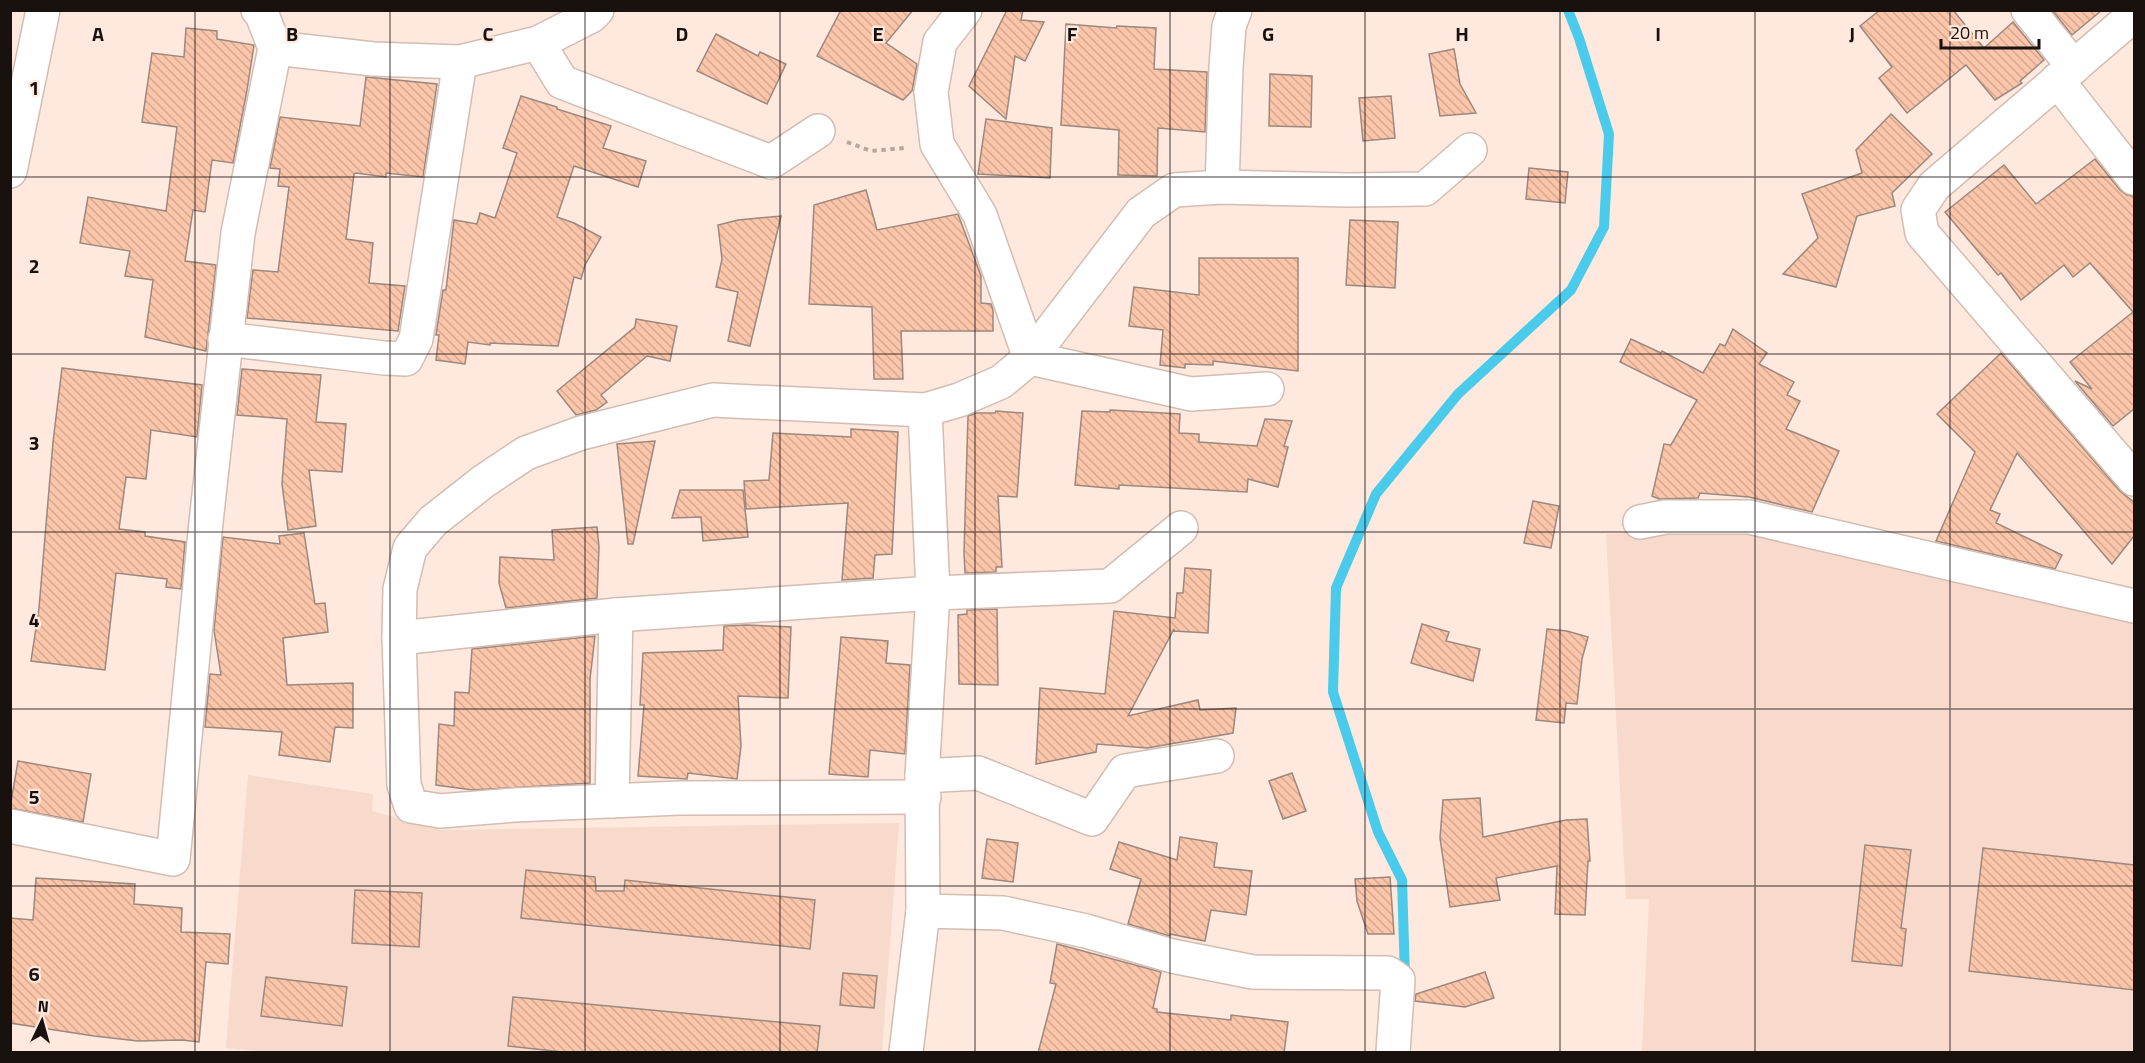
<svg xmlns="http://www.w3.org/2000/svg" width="2145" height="1063" font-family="'Titillium Web',sans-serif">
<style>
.built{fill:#f7dacb}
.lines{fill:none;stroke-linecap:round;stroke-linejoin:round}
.stream{stroke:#4acbec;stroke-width:10}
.building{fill:url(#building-back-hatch);stroke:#9c887e;stroke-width:1.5}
.minor-casing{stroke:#d3bdb2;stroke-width:36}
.tertiary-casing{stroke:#d3bdb2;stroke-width:36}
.path{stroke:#baa79f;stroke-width:4;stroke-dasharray:4.5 4.5;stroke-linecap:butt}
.minor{stroke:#fff;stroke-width:33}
.tertiary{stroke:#fff;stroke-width:33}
.grid{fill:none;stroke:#19110e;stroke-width:1.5;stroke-opacity:0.55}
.grid-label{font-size:20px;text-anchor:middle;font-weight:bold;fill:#19110e;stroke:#ffe8dd;stroke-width:4.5;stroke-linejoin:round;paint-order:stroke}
</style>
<defs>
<pattern id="building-back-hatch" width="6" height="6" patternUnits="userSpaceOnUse" patternTransform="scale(1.5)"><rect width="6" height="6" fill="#fbc5aa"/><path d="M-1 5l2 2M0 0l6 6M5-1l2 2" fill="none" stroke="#d7a891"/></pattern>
</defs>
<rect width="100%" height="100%" fill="#ffe8dd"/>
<g class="built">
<path d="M1745 530 2134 621V1052H1642L1649 899H1626L1606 534Z"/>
<path d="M248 775 373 794 372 811 442 830 899 823 882 1052H270L226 1048Z"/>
</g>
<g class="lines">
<path class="stream" d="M1405 977 1402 880 1378 832 1333 692 1336 588 1376 494 1458 394 1571 290 1604 227 1609 134 1579 38 1568 10"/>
</g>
<g class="building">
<path d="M841 10H913L886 43 917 64 912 91 903 100 817 56Z"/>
<path d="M1007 10H1023L1021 20 1044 22 1025 61 1015 56 1006 119 969 86Z"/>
<path d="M1880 10H1953L1984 48 2013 22 2044 60 2020 81 2022 83 1995 100 1966 65 1907 113 1879 78 1892 67 1860 26Z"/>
<path d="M2052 10H2102L2072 35Z"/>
<path d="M1066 24 1116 28 1117 26 1156 28 1154 69 1207 72 1205 132 1158 128 1157 176 1118 175 1119 130 1061 125Z"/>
<path d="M186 28 217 31V39L254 45 247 90 233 163 212 160 205 212 193 210 185 261 216 265 206 351 145 337 153 280 125 276 130 251 80 243 88 197 166 211 177 127 142 122 152 53 184 57Z"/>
<path d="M716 34 758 56 760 52 786 64 767 104 697 71Z"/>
<path d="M1454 49 1460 84 1476 113 1440 116 1429 54Z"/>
<path d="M1270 74 1312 76 1311 127 1269 126Z"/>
<path d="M366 77 437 84 423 177 386 173V177L356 173 354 174 346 239 373 243 369 283 405 286 398 331 247 318 253 270 278 272 289 187 278 186 280 169 270 168 280 117 360 126Z"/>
<path d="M521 96 557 107V109L611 126 603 148 646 161 638 187 574 166 557 217 574 223 601 237 585 265 581 279 574 277 558 346 490 343V345L468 342 465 364 436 360 439 335H436L443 290H446L454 220 477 224 480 213 495 218 517 153 503 148Z"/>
<path d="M1391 96 1395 138 1363 141 1359 98Z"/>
<path d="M1891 114 1932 154 1892 193 1895 206 1857 216 1836 287 1783 274 1818 238 1802 194 1862 173 1856 150Z"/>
<path d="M986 119 1052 128 1050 178 978 174Z"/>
<path d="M2095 159 2120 190 2127 195 2134 196V409L2113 426 2075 381 2092 389 2070 362 2133 312 2090 263 2073 277 2064 265 2021 300 2001 273 1998 275 1945 212 2004 165 2036 204Z"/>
<path d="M1529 168 1568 172 1565 203 1526 199Z"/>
<path d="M866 190 877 230 958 214 981 276V303L991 304 993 310V331H901L903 379H874L872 307 809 304 814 205Z"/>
<path d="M781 216 750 346 728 341 738 292 716 287 722 259 718 225 738 220Z"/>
<path d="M1350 220 1398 222 1395 288 1346 285Z"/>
<path d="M1199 258H1298V371L1213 361V365L1185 364V368L1160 365 1163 330 1129 326 1134 287 1199 295Z"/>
<path d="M636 319 677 326 670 361 647 356 601 395 607 402 596 410 576 415 557 391 635 327Z"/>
<path d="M1733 329 1767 353 1759 364 1794 382 1787 395 1800 401 1786 429 1839 451 1812 512 1749 497 1700 493 1698 498 1659 499 1652 496 1664 444 1671 445 1697 400 1620 362 1631 339 1661 353 1662 351 1703 373 1720 344 1725 346Z"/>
<path d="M2001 353 2120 491 2134 502V536L2112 564 2017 453 1990 510 2000 514 1996 523 2062 555 2055 569 1936 541 1975 452 1937 414Z"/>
<path d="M62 368 202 385 197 437 151 430 146 479 126 477 119 529 145 532V536L185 542 181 589 166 587 167 579 116 573 105 670 31 661 39 608 53 442Z"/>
<path d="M242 369 321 375 316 422 346 424 342 472 309 470 316 526 288 530 282 484 287 419 237 415Z"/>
<path d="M1110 410 1180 414 1179 433 1199 434V442L1257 446 1265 419 1292 421 1284 446 1288 447 1278 487 1248 479 1247 492 1119 485V489L1075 485 1082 411 1110 412Z"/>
<path d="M996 411 1023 413 1017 497 998 496 1002 567H996V572L965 573 964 552 968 416 976 413H995Z"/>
<path d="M851 429 898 432 892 554 875 555 873 578 842 580 848 503 746 509 744 481 769 480 773 433 851 437Z"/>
<path d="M655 441 633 544H628L617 444Z"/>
<path d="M680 490H743L748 537 703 541 701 517 672 518Z"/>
<path d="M1533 501 1559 506 1551 548 1524 543Z"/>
<path d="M597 527 599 547 597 598 506 608 499 583 500 557 554 560 552 530Z"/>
<path d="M304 533 315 604 325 603 328 632 283 638 287 685 353 683V728L335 727 330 762 279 755 282 732 205 727 210 674 221 675 214 630 223 537 280 544 279 536Z"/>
<path d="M1185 568 1211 570 1208 633 1174 631V629L1128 716 1198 700 1200 710 1236 708 1233 733 1147 748 1097 744 1096 752 1036 764 1040 688 1105 694 1114 611 1175 618 1177 593H1183Z"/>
<path d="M997 609 998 685 959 684 958 615 967 614V610Z"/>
<path d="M1422 624 1449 632 1446 641 1480 649 1473 681 1411 663Z"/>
<path d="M746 625 791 627 788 698 738 696 741 746 737 779 688 773 687 779 638 776 644 705H640L643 653 723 650 724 626Z"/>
<path d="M1547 629 1567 631 1588 637 1582 659 1577 704 1566 703 1564 723 1536 720Z"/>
<path d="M595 636 590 679V783L473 790 436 785 439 724 454 726 455 692 469 693 472 649Z"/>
<path d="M841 637 888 641 886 663 910 665 905 754 870 750 868 777 829 774Z"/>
<path d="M18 761 91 774 83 822 10 808Z"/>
<path d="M1292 773 1306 811 1283 819 1269 781Z"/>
<path d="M1480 798 1483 837 1566 820 1587 819 1590 861H1588L1585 915 1555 914 1557 866 1496 878 1500 900 1450 907 1440 838 1443 800Z"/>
<path d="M1180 837 1217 843 1214 867 1252 871 1246 915 1211 910 1205 941 1170 934V936L1128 924 1141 879 1110 869 1119 842 1177 860Z"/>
<path d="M987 839 1018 843 1013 882 982 878Z"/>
<path d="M1865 845 1911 850 1901 928 1906 929 1902 966 1852 961Z"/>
<path d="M1983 848 2134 865V990L1969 971Z"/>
<path d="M526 870 595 877 596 891H624L625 880 815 900 810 949 521 918Z"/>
<path d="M1390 877 1394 934H1368L1357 901 1355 879Z"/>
<path d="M36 878 135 884 134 904 182 908 181 932 230 934 228 964 206 962 199 1042 182 1040 138 1041 94 1036 10 1023V918L33 920Z"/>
<path d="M355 890 422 893 419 947 352 943Z"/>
<path d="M1057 944 1161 972 1153 1008 1157 1009V1012L1231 1020V1015L1288 1022 1284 1053H1038L1056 984 1050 983Z"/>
<path d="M1485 972 1494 998 1465 1007 1415 1001 1416 994Z"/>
<path d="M843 973 877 976 874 1008 840 1005Z"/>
<path d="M266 977 347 987 342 1026 261 1016Z"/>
<path d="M513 997 820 1026 817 1053H572L508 1046Z"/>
</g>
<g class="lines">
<defs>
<g id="minor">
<path d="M965 10 940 42 931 92 937 144 980 215 1030 358 1191 394 1267 389"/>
<path d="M2028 10 2074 67"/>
<path d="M2134 15 1934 186 1918 210 1922 233 2134 479"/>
<path d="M538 43 562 82 771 162 818 131"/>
<path d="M275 48 373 59 460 62 538 43 591 16 597 10"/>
<path d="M2057 80 2134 178"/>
<path d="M1222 187 1226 67 1229 26 1235 10"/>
<path d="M225 339 384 358 406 359 416 339 460 62"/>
<path d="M1640 522 1665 517H1749L2134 606"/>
<path d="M399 638 616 615 933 593 1110 586 1181 528"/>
<path d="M922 776 978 773 1092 819 1125 771 1217 756"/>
<path d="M924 797 680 798 514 805 440 811 411 806 404 785 399 638 400 589 410 548 433 521 484 481 526 453 581 433 713 400 925 410 959 400 1001 382 1030 358 1141 213 1174 190 1222 187 1348 190 1425 189 1470 150"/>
<path d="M612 801 616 615"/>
<path d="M10 826 173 859 206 522 238 233 275 48 261 12 258 10"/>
<path d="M923 911 1003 913 1086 931 1172 956 1253 972 1388 973 1398 980 1393 1052"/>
<path d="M906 1052 923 911 922 776 933 593 925 410"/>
</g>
<path id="tertiary" d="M10 171 43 10"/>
</defs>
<use href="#minor" class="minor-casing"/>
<use href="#tertiary" class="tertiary-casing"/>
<path class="path" d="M847 142 871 151 904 148"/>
<use href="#minor" class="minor"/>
<use href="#tertiary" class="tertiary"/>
</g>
<path class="grid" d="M195 10V1052M390 10V1052M585 10V1052M780 10V1052M975 10V1052M1170 10V1052M1365 10V1052M1560 10V1052M1755 10V1052M1950 10V1052M10 177H2134M10 354H2134M10 532H2134M10 709H2134M10 886H2134"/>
<g class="grid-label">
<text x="98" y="41">A</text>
<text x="292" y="41">B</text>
<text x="488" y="41">C</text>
<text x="682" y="41">D</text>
<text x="878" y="41">E</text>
<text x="1072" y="41">F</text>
<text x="1268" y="41">G</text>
<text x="1462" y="41">H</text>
<text x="1658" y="41">I</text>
<text x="1852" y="41">J</text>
<text x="34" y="95">1</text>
<text x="34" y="273">2</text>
<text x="34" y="450">3</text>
<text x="34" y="627">4</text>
<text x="34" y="804">5</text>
<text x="34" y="981">6</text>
</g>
<rect width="2145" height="1063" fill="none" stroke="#19110e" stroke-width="24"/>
<g transform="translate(42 1021) rotate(5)" stroke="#ffe8dd" stroke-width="4.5" paint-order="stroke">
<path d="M0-4.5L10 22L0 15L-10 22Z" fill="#19110e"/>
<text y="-9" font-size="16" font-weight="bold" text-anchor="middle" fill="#19110e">N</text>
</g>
<path d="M1941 39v9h98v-9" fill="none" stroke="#19110e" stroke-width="3"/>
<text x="1950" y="39" font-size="18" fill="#19110e" stroke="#ffe8dd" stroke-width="4.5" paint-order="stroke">20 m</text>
</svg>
